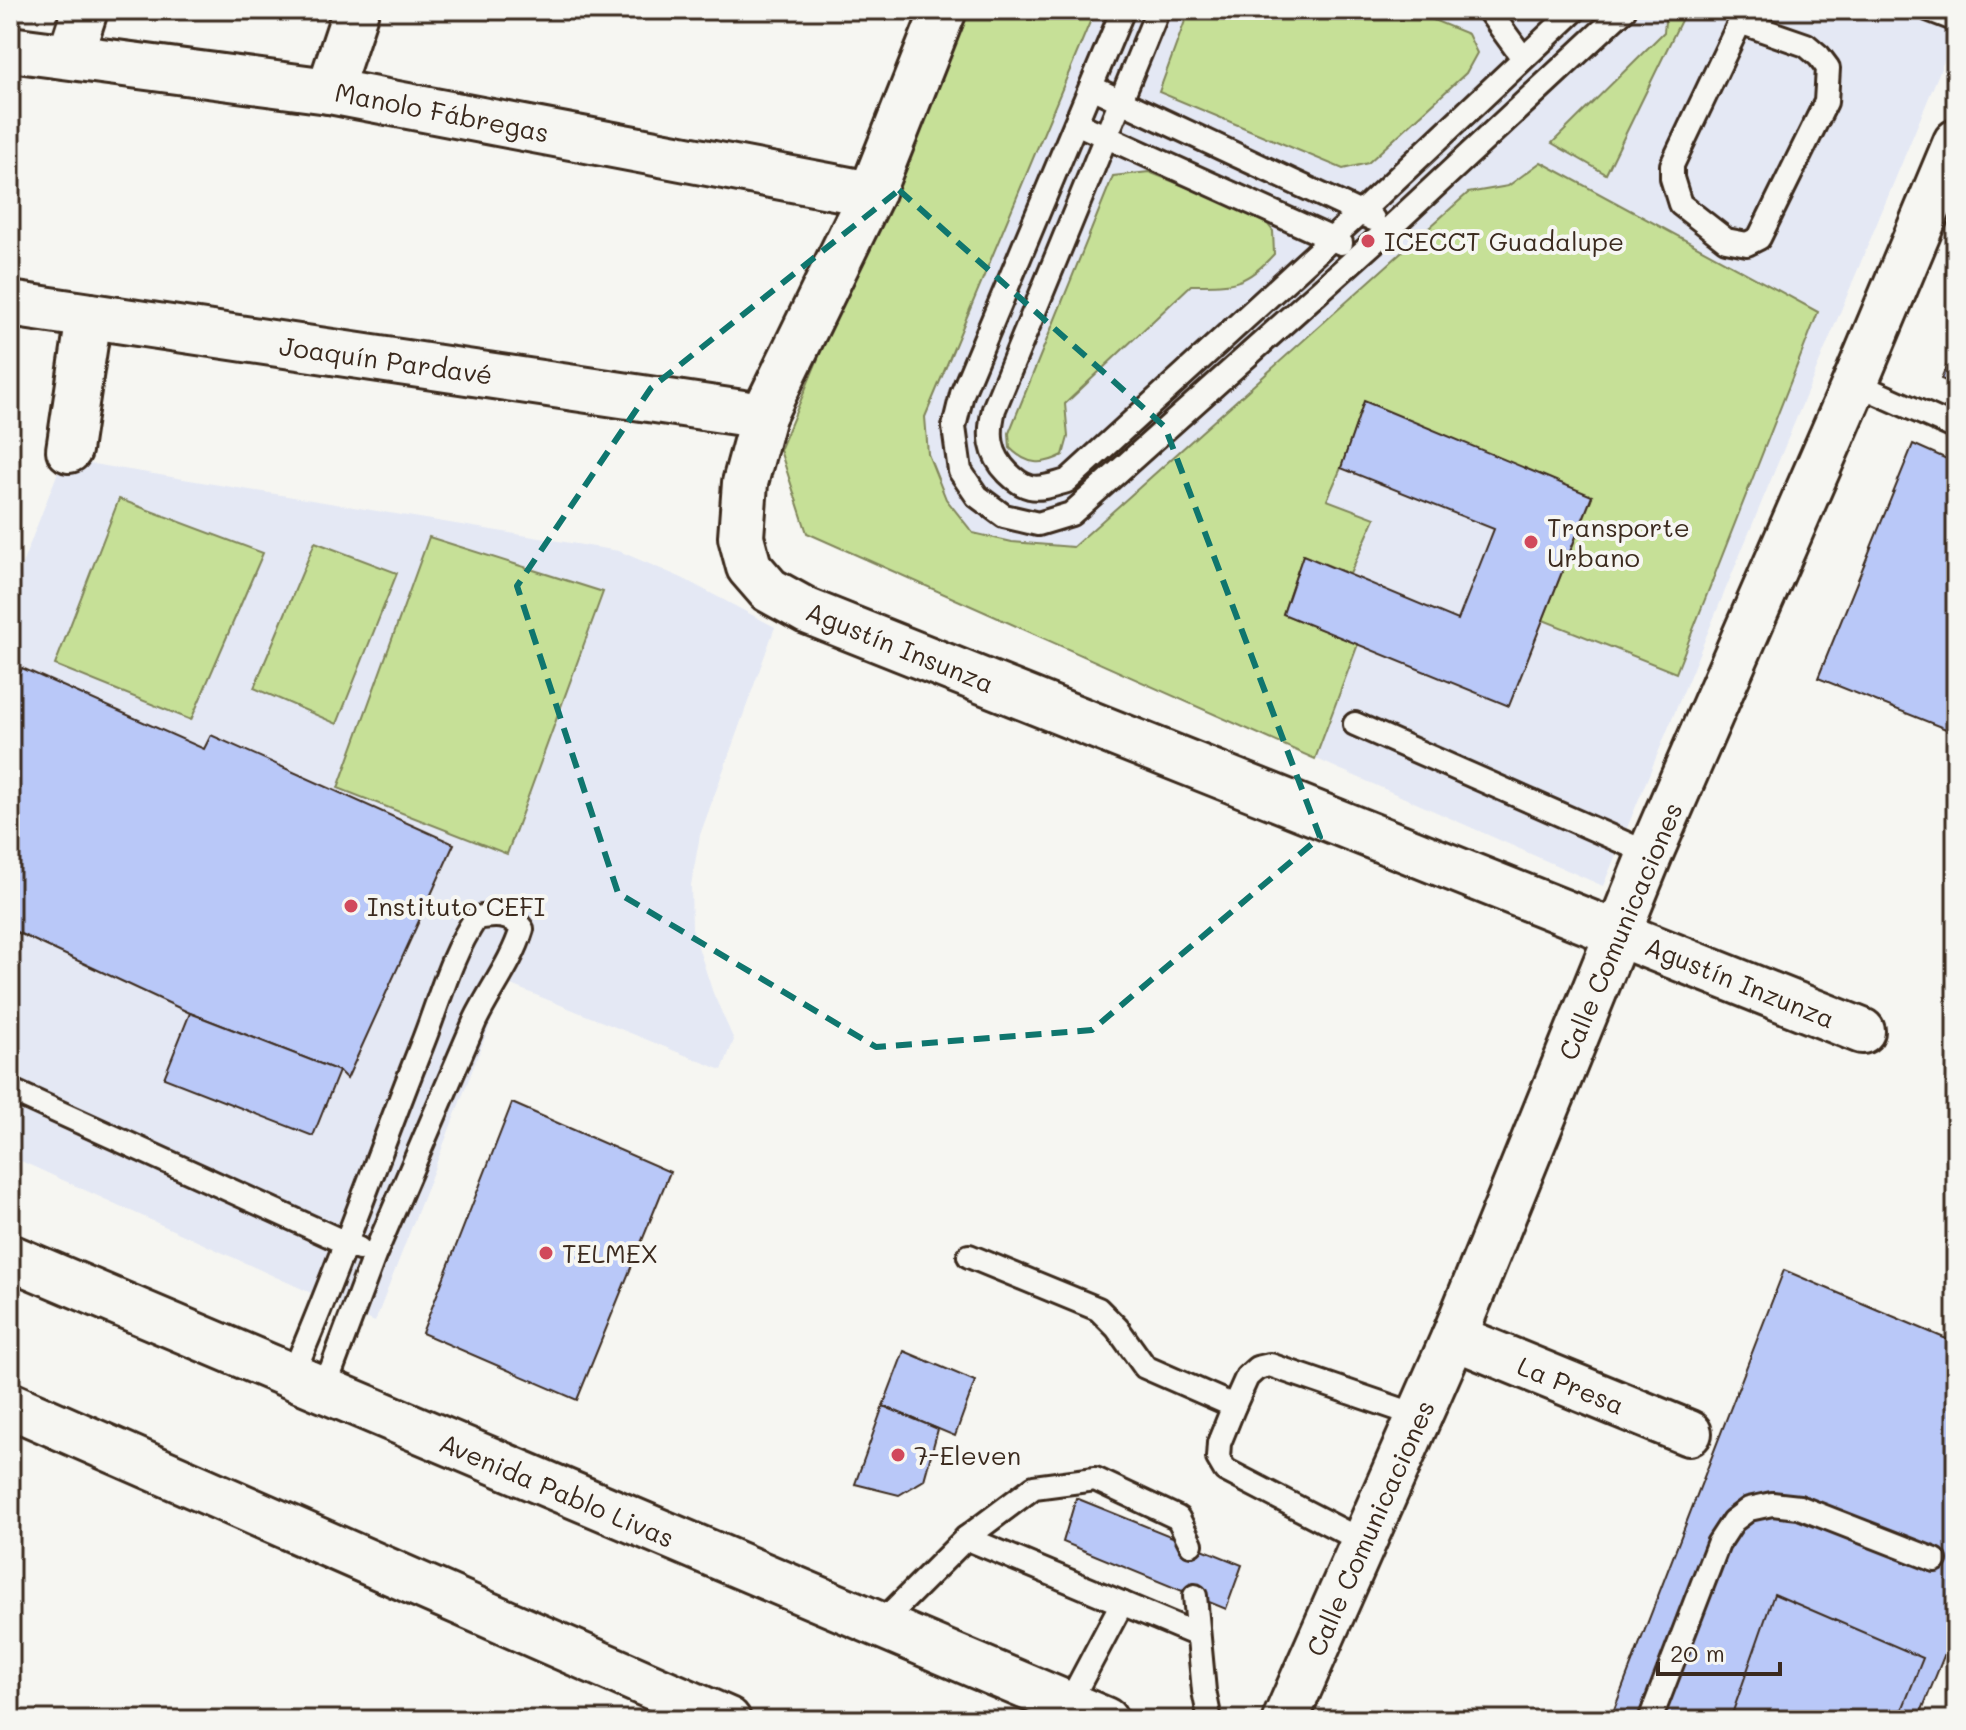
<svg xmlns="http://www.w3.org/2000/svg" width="1966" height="1730" font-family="Mali,sans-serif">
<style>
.built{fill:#e4e8f4}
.green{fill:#c6e097;stroke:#80855a;stroke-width:2}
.building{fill:#b9c8f8;stroke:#3b2a1e;stroke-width:2}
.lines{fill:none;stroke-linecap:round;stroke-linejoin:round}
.service-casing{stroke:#3b2a1e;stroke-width:28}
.minor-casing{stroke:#3b2a1e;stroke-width:50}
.secondary-casing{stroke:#3b2a1e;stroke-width:50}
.service{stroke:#f6f6f2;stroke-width:22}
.minor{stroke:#f6f6f2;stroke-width:44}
.secondary{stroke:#f6f6f2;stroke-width:44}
.marked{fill:none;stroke:#0f766e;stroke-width:6;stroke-dasharray:16 10;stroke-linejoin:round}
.poi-dot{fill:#d1495b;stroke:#f6f6f2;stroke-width:3}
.labels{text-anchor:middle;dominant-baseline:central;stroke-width:8;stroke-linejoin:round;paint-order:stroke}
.street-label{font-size:26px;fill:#3b2a1e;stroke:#f6f6f2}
.poi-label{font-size:26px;fill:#3b2a1e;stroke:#f6f6f2;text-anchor:start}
</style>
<rect width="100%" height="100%" fill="#f6f6f2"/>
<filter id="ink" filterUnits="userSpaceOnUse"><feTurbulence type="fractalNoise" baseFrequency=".0125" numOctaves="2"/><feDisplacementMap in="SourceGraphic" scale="16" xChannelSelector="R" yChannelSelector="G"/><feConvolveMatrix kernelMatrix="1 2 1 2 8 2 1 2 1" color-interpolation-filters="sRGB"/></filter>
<g filter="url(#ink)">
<g class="built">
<path d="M963 10H1956V32L1603 886 807 533 780 450Z"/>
<path d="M63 459 619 551 682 578 775 627 700 835 691 885 692 928 713 993 734 1040 722 1070 506 983 375 1322 10 1156V595Z"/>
</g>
<g class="green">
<path d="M963 10H1095L925 417 928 454 946 499 973 533 1012 542 1073 547 1468 193 1508 186 1541 162 1818 312 1676 673 1543 620 1592 497 1364 402 1341 468 1327 500 1375 518 1350 574 1303 555 1283 614 1358 644 1315 759 807 533 780 450Z"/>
<path d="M1189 10H1409L1468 34 1477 53 1466 73 1368 163 1343 169 1159 92Z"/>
<path d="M1666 10H1686L1606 174 1552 143 1664 32Z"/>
<path d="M1149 172 1262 217 1273 231 1274 254C1245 286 1233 285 1191 285L1065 404 1068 437 1063 455C1042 466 1027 465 1010 448L1009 433 1113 176Z"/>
<path d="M119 499 263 553 191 720 55 665Z"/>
<path d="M429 537 603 592 507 854 338 788Z"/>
<path d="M315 542 397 573 337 724 254 688Z"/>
</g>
<g class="building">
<path d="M1956 343V385L1941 379Z"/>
<path d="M1364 401 1592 496 1509 706 1283 614 1303 555 1458 620 1494 529 1341 468Z"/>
<path d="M1913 444 1956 463V733L1818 678Z"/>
<path d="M22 668 204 749 211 735 454 844 347 1079 339 1071 190 1013 10 929V695Z"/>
<path d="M190 1013 339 1071 313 1136 164 1078Z"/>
<path d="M512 1103 670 1172 577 1400 422 1333Z"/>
<path d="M1784 1270 1956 1343V1626L1918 1720H1610Z"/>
<path d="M904 1351 975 1381 955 1436 883 1406Z"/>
<path d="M883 1406 938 1429 924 1480 899 1495 855 1484Z"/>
<path d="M1076 1498 1242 1565 1226 1609 1063 1542Z"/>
<path d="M1774 1594 1923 1658 1898 1720H1730Z"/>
</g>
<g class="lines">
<defs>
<g id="service">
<path d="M1123 10 962 394 954 427 960 471 977 496 1004 516 1038 524 1071 514 1391 227 1624 10"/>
<path d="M1158 10 994 409C988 434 989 454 1008 473 1014 479 1021 485 1030 487 1042 490 1055 484 1067 481L1360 213 1575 10"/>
<path d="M1488 10 1523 58"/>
<path d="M1930 10 1956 20"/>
<path d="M1740 22 1806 45 1819 56 1828 68 1826 102 1759 238 1747 244 1726 240 1680 204 1672 178V165L1740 22 1747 10"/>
<path d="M1091 87 1373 219"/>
<path d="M1076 123 1341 243"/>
<path d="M1855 383 1956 428"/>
<path d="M1355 724 1650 854"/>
<path d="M10 1090 359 1249"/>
<path d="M969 1256 1098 1309 1117 1328 1145 1367 1234 1406"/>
<path d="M291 1378C339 1269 377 1157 421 1047 439 1003 449 958 476 918 493 915 511 913 522 929 512 962 490 990 475 1021L374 1256 323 1392"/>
<path d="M966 1538 1198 1635"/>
<path d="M1364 1542 1225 1470 1218 1458 1219 1443 1234 1406 1247 1377 1257 1368 1270 1365 1419 1416"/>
<path d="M1195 1596 1204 1691 1210 1720"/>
<path d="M879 1625 966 1538 1034 1487 1095 1479 1178 1518 1191 1544"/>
<path d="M1068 1705 1122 1603"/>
<path d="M1650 1720 1718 1544 1733 1521 1749 1509 1772 1504 1799 1507 1935 1560"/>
</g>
<g id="minor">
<path d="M944 10 871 194 763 416 745 483 741 537 749 567 769 590 807 611 1862 1031"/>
<path d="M10 49 329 91 871 194"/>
<path d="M70 56 85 10"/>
<path d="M329 91 356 10"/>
<path d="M10 304 763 416"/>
<path d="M69 450 89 316"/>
<path d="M1454 1337 1689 1433"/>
<path d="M1285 1720 1454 1337 1650 854 1855 383 1956 142"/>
</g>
<g id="secondary">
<path d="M10 1257 1105 1720"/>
<path d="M10 1405 728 1720"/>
</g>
</defs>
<use href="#service" class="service-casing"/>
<use href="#minor" class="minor-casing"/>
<use href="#secondary" class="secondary-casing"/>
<use href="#service" class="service"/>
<use href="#minor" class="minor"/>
<use href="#secondary" class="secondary"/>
</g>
</g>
<path class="marked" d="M899 190 1165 427 1320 837 1092 1030 876 1047 618 893 517 586 651 388Z"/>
<g class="poi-dot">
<circle cx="1368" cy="241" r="8"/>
<circle cx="1531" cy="542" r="8"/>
<circle cx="351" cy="906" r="8"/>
<circle cx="546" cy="1253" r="8"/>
<circle cx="898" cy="1455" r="8"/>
</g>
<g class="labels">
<g class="street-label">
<text transform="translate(442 112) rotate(11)">Manolo Fábregas</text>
<text transform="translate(386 360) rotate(8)">Joaquín Pardavé</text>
<text transform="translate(900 647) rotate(22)">Agustín Insunza</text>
<text transform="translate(1620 931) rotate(-67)">Calle Comunicaciones</text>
<text transform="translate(1740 982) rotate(22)">Agustín Inzunza</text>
<text transform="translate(1571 1385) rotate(22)">La Presa</text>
<text transform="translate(557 1490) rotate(23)">Avenida Pablo Livas</text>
<text transform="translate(1370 1528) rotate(-66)">Calle Comunicaciones</text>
</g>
<g class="poi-label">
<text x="1384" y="241">ICECCT Guadalupe</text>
<text x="1547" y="527">Transporte<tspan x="1547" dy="30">Urbano</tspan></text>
<text x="367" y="906">Instituto CEFI</text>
<text x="562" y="1253">TELMEX</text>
<text x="914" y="1455">7-Eleven</text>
</g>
</g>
<rect width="1966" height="1730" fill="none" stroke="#f6f6f2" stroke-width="40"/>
<rect x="20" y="20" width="1926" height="1690" fill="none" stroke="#3b2a1e" stroke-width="3" filter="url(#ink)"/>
<path d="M1658 1662v12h122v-12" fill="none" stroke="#3b2a1e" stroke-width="4"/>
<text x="1670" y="1662" font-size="24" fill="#3b2a1e" stroke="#f6f6f2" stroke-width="6" paint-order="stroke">20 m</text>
</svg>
